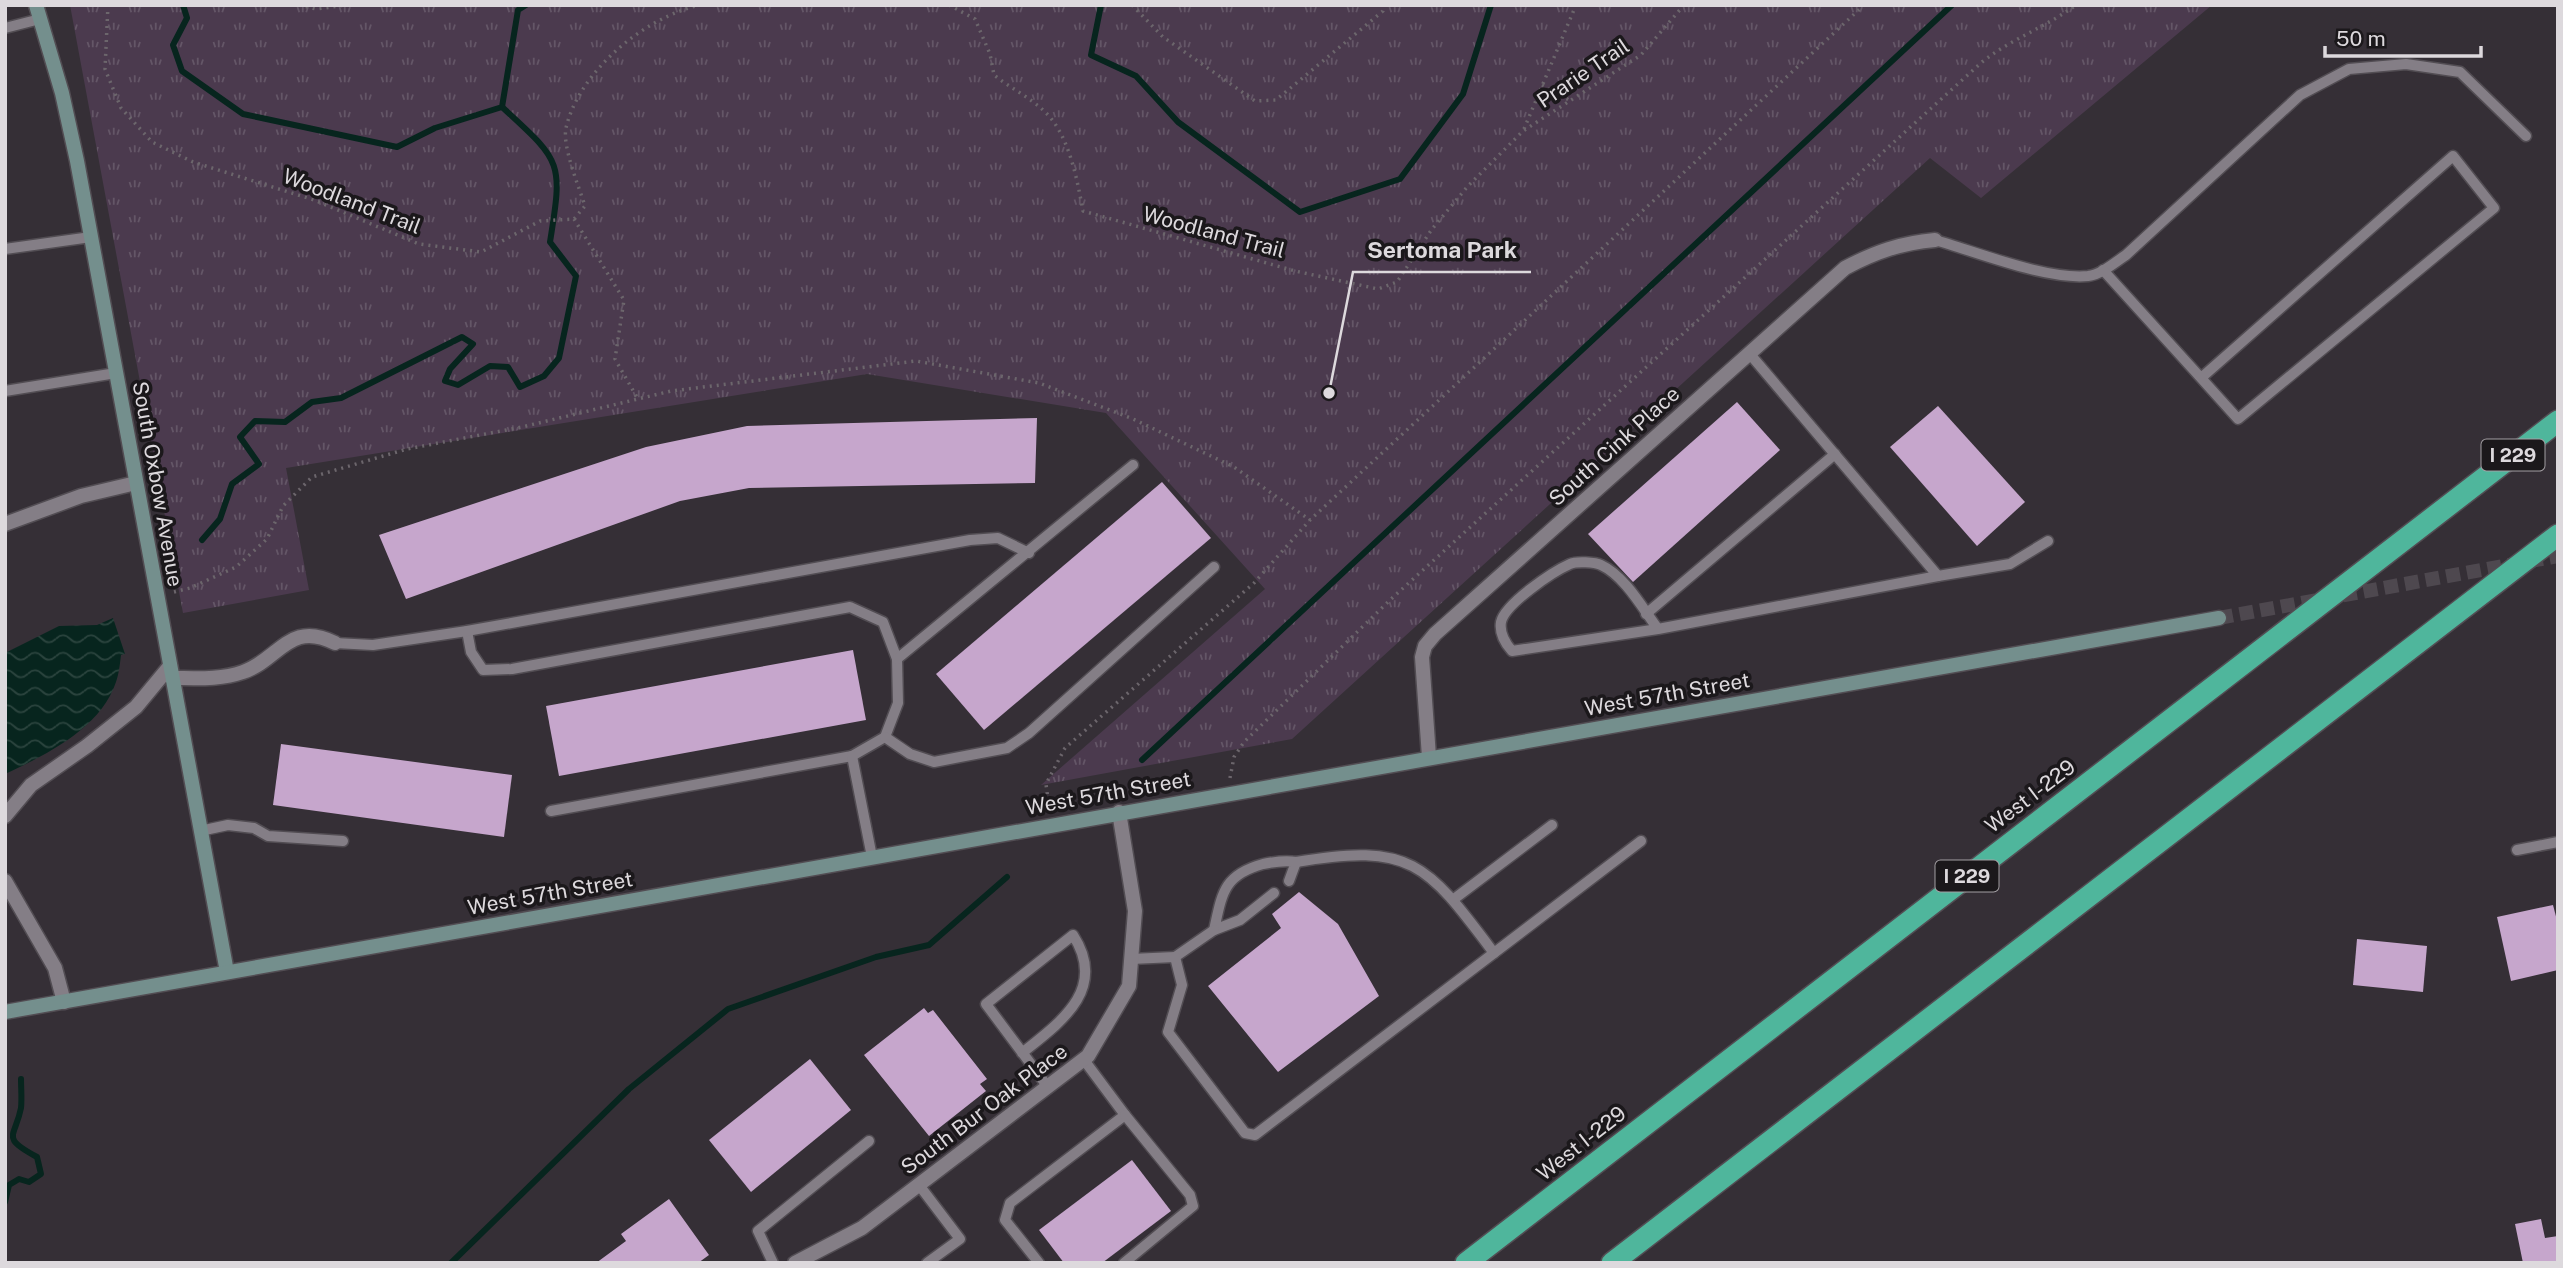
<svg xmlns="http://www.w3.org/2000/svg" width="2563" height="1268" font-family="'Public Sans',sans-serif">
<style>
.grass{fill:url(#grass-tufts)}
.water{fill:url(#water-waves)}
.lines{fill:none;stroke-linecap:round;stroke-linejoin:round}
.stream{stroke:#07251e;stroke-width:6}
.building{fill:#c6a6cc}
.secondary-tunnel{stroke:#4e484f;stroke-width:14;stroke-dasharray:14 7;stroke-linecap:butt}
.lane-casing{stroke:#524d53;stroke-width:13}
.street-casing{stroke:#524d53;stroke-width:17}
.secondary-casing{stroke:#524d53;stroke-width:17}
.highway-casing{stroke:#524d53;stroke-width:24}
.path{stroke:#6c666c;stroke-width:3.5;stroke-dasharray:2 5;stroke-linecap:butt}
.lane{stroke:#847e86;stroke-width:10}
.street{stroke:#847e86;stroke-width:14}
.secondary{stroke:#748f8d;stroke-width:14}
.highway{stroke:#4fb69c;stroke-width:21}
.labels{text-anchor:middle;dominant-baseline:central;stroke-width:7;stroke-linejoin:round;paint-order:stroke}
.shield{fill:#1b181b;stroke:#a39fa3;stroke-width:2}
.shield-label{font-size:19px;font-weight:bold;fill:#ddd9dd}
.street-label{font-size:21px;fill:#ddd9dd;stroke:#1b181b}
.leader{fill:none;stroke:#ddd9dd;stroke-width:2.5}
.callout-dot{fill:#ddd9dd;stroke:#1b181b;stroke-width:2.5}
.callout-label{font-size:23px;text-anchor:middle;font-weight:bold;fill:#ddd9dd;stroke:#1b181b;stroke-width:7;stroke-linejoin:round;paint-order:stroke}
</style>
<defs>
<pattern id="grass-tufts" width="24" height="20" patternUnits="userSpaceOnUse" patternTransform="scale(1.75)"><rect width="24" height="20" fill="#4b3a4e"/><path d="M3 7l-1-3M5 7V3M7 7l1-3M15 17l-1-3M17 17v-4M19 17l1-3" fill="none" stroke="#645667"/></pattern>
<pattern id="water-waves" width="16" height="10" patternUnits="userSpaceOnUse" patternTransform="scale(1.75)"><rect width="16" height="10" fill="#07251e"/><path d="M0 5q4-4 8 0t8 0" fill="none" stroke="#2b443e"/></pattern>
</defs>
<rect width="100%" height="100%" fill="#352f36"/>
<path class="grass" d="M70 5H2212L1981 198 1930 158 1292 739 1041 785 1265 589 1106 413 867 374 286 468 309 590 183 613Z"/>
<path class="water" d="M113 618 125 654 121 655C120 663 119 674 116 682 101 728 46 755 5 774V653L59 626 97 625Z"/>
<g class="lines">
<g class="stream">
<path d="M183 5 187 18 173 45 182 71 243 114 397 147 435 128 502 107 518 10 526 5"/>
<path d="M1101 5 1091 55 1136 76 1178 122 1300 212 1400 179 1463 94 1491 5"/>
<path d="M202 540 220 519 232 484 259 464 240 437 255 421 285 422 312 402 341 398 462 337 473 344 450 369 445 381 458 385 490 366 508 367 520 387 544 376 559 358 576 276 550 242C563 161 562 162 502 107"/>
<path d="M1142 760 1952 5"/>
<path d="M5 1202 9 1185 19 1179 29 1182 41 1174 37 1157C0 1137 15 1138 21 1108 22 1099 21 1088 21 1079"/>
<path d="M451 1263 629 1089 728 1009 876 957 929 945 1007 877"/>
</g>
</g>
<g class="building">
<path d="M1737 402 1780 450 1633 582 1588 534Z"/>
<path d="M1938 406 2025 502 1977 546 1890 447Z"/>
<path d="M1037 418 1035 483 749 488 680 501 406 599 379 535 646 447 747 426Z"/>
<path d="M1162 482 1211 538 984 730 936 674Z"/>
<path d="M853 650 866 720 559 776 546 706Z"/>
<path d="M281 744 512 775 504 837 273 805Z"/>
<path d="M1299 892 1338 924 1379 996 1278 1072 1208 986 1281 928 1272 914Z"/>
<path d="M2553 905 2558 924V970L2511 981 2497 917Z"/>
<path d="M2357 939 2427 946 2423 992 2353 985Z"/>
<path d="M924 1008 928 1013 933 1010 987 1079 980 1084 986 1091 929 1136 864 1055Z"/>
<path d="M810 1059 851 1110 751 1192 709 1140Z"/>
<path d="M1132 1160 1171 1211 1102 1263H1064L1039 1230Z"/>
<path d="M669 1199 709 1255 698 1263H596L626 1241 621 1234Z"/>
<path d="M2541 1219 2545 1238 2558 1236V1263H2523L2515 1224Z"/>
</g>
<g class="lines">
<path class="secondary-tunnel" d="M2219 618 2558 556"/>
<defs>
<g id="lane">
<path d="M5 28 40 19"/>
<path d="M1935 240C1977 252 2046 280 2088 276 2102 274 2114 263 2126 255L2300 95 2349 69 2406 64 2460 72 2526 136"/>
<path d="M5 249 91 237"/>
<path d="M2103 270 2201 378 2453 156 2494 208 2238 419 2201 378"/>
<path d="M5 391 116 373"/>
<path d="M1938 576 2010 564 2048 541"/>
<path d="M1646 614 1835 454"/>
<path d="M1658 629C1643 609 1625 576 1601 565 1595 562 1576 561 1570 564 1552 572 1505 604 1501 622 1499 634 1505 643 1512 651L1658 629 1938 576 1749 353"/>
<path d="M467 631 471 652 483 670 512 669 850 607 883 622 897 659 898 703 885 737 852 756 551 811"/>
<path d="M335 643 373 645 467 631 970 540 998 538 1029 553"/>
<path d="M897 659 1133 465"/>
<path d="M885 737 910 754 934 762 1007 748 1029 733 1214 567"/>
<path d="M852 756 872 857"/>
<path d="M200 831 228 825 254 828 268 836 343 841"/>
<path d="M2517 850 2558 842"/>
<path d="M1296 862C1412 842 1427 864 1494 953"/>
<path d="M1274 893 1240 920 1214 930C1222 894 1223 875 1263 864 1273 862 1286 860 1296 862L1289 881"/>
<path d="M1454 899 1552 825"/>
<path d="M1175 957 1214 930"/>
<path d="M1131 959 1175 957 1182 985 1168 1032 1245 1133 1255 1135 1641 841"/>
<path d="M1022 1053C1061 1022 1108 989 1073 935L986 1004 1048 1087"/>
<path d="M919 1185 960 1239 927 1263"/>
<path d="M773 1263 758 1231 869 1141"/>
<path d="M1039 1263 1005 1220 1010 1203 1125 1115 1084 1060"/>
<path d="M1124 1263 1193 1206 1190 1195 1125 1115"/>
</g>
<g id="street">
<path d="M5 524 81 496 136 483"/>
<path d="M172 678C195 678 220 680 243 672 280 659 289 620 335 643"/>
<path d="M1429 757 1422 657 1425 646 1435 634 1845 268C1875 252 1901 243 1935 240"/>
<path d="M5 816 31 785 87 746 136 707 170 666"/>
<path d="M5 881 55 968 64 1002"/>
<path d="M795 1263 862 1228 1088 1056 1129 986 1135 911 1119 812"/>
</g>
<g id="secondary">
<path d="M36 5 62 93 77 161 227 972"/>
<path d="M5 1012 2219 618"/>
</g>
<g id="highway">
<path d="M1466 1263 2558 421"/>
<path d="M1612 1263 2558 535"/>
</g>
</defs>
<use href="#lane" class="lane-casing"/>
<use href="#street" class="street-casing"/>
<use href="#secondary" class="secondary-casing"/>
<use href="#highway" class="highway-casing"/>
<g class="path">
<path d="M108 5 105 69 121 108 152 142 193 162 314 200 419 244 481 252 540 221 574 219 585 206C579 187 562 146 566 128 579 71 645 17 700 5"/>
<path d="M299 5 316 9 347 5"/>
<path d="M949 5 975 19 990 54 994 75C1009 87 1029 97 1043 110 1069 133 1077 179 1083 211L1295 271 1378 289 1397 282 1432 229 1468 186 1523 131 1641 55 1684 5"/>
<path d="M1132 5 1163 37 1255 101 1276 100 1383 11 1384 5"/>
<path d="M1542 85 1569 100"/>
<path d="M1524 129 1576 5"/>
<path d="M574 219 624 300 615 359 638 399"/>
<path d="M174 592 190 588 236 567 267 539 283 506 312 477 407 449 522 427 671 391 916 361 1039 383 1133 419 1234 467 1310 520"/>
<path d="M1230 778 1234 757 1244 742 1390 600 1982 62C2011 39 2046 27 2076 5"/>
<path d="M1049 808 1046 784 1065 748 1254 583 1310 520 1864 5"/>
</g>
<use href="#lane" class="lane"/>
<use href="#street" class="street"/>
<use href="#secondary" class="secondary"/>
<use href="#highway" class="highway"/>
</g>
<g class="labels">
<g class="shield">
<rect x="2481.5" y="439.5" width="63" height="31" rx="5"/>
<rect x="1935.5" y="860.5" width="63" height="31" rx="5"/>
</g>
<g class="shield-label">
<text x="2513" y="455">I 229</text>
<text x="1967" y="876">I 229</text>
</g>
<g class="street-label">
<text transform="translate(1583 73) rotate(-34)">Prarie Trail</text>
<text transform="translate(352 201) rotate(21)">Woodland Trail</text>
<text transform="translate(1214 232) rotate(15)">Woodland Trail</text>
<text transform="translate(1614 446) rotate(-42)">South Cink Place</text>
<text transform="translate(158 484) rotate(80)">South Oxbow Avenue</text>
<text transform="translate(1667 694) rotate(-10)">West 57th Street</text>
<text transform="translate(1108 793) rotate(-10)">West 57th Street</text>
<text transform="translate(2030 796) rotate(-37)">West I-229</text>
<text transform="translate(550 893) rotate(-10)">West 57th Street</text>
<text transform="translate(984 1109) rotate(-37)">South Bur Oak Place</text>
<text transform="translate(1581 1143) rotate(-38)">West I-229</text>
</g>
</g>
<path class="leader" d="M1329 393L1353 272H1531"/>
<circle class="callout-dot" cx="1329" cy="393" r="7"/>
<g class="callout-label">
<text x="1442" y="258">Sertoma Park</text>
</g>
<rect width="2563" height="1268" fill="none" stroke="#ddd9dd" stroke-width="14"/>
<path d="M2325 46v10h156v-10" fill="none" stroke="#ddd9dd" stroke-width="3.5"/>
<text x="2336" y="46" font-size="21" fill="#ddd9dd" stroke="#1b181b" stroke-width="5" paint-order="stroke">50 m</text>
</svg>
